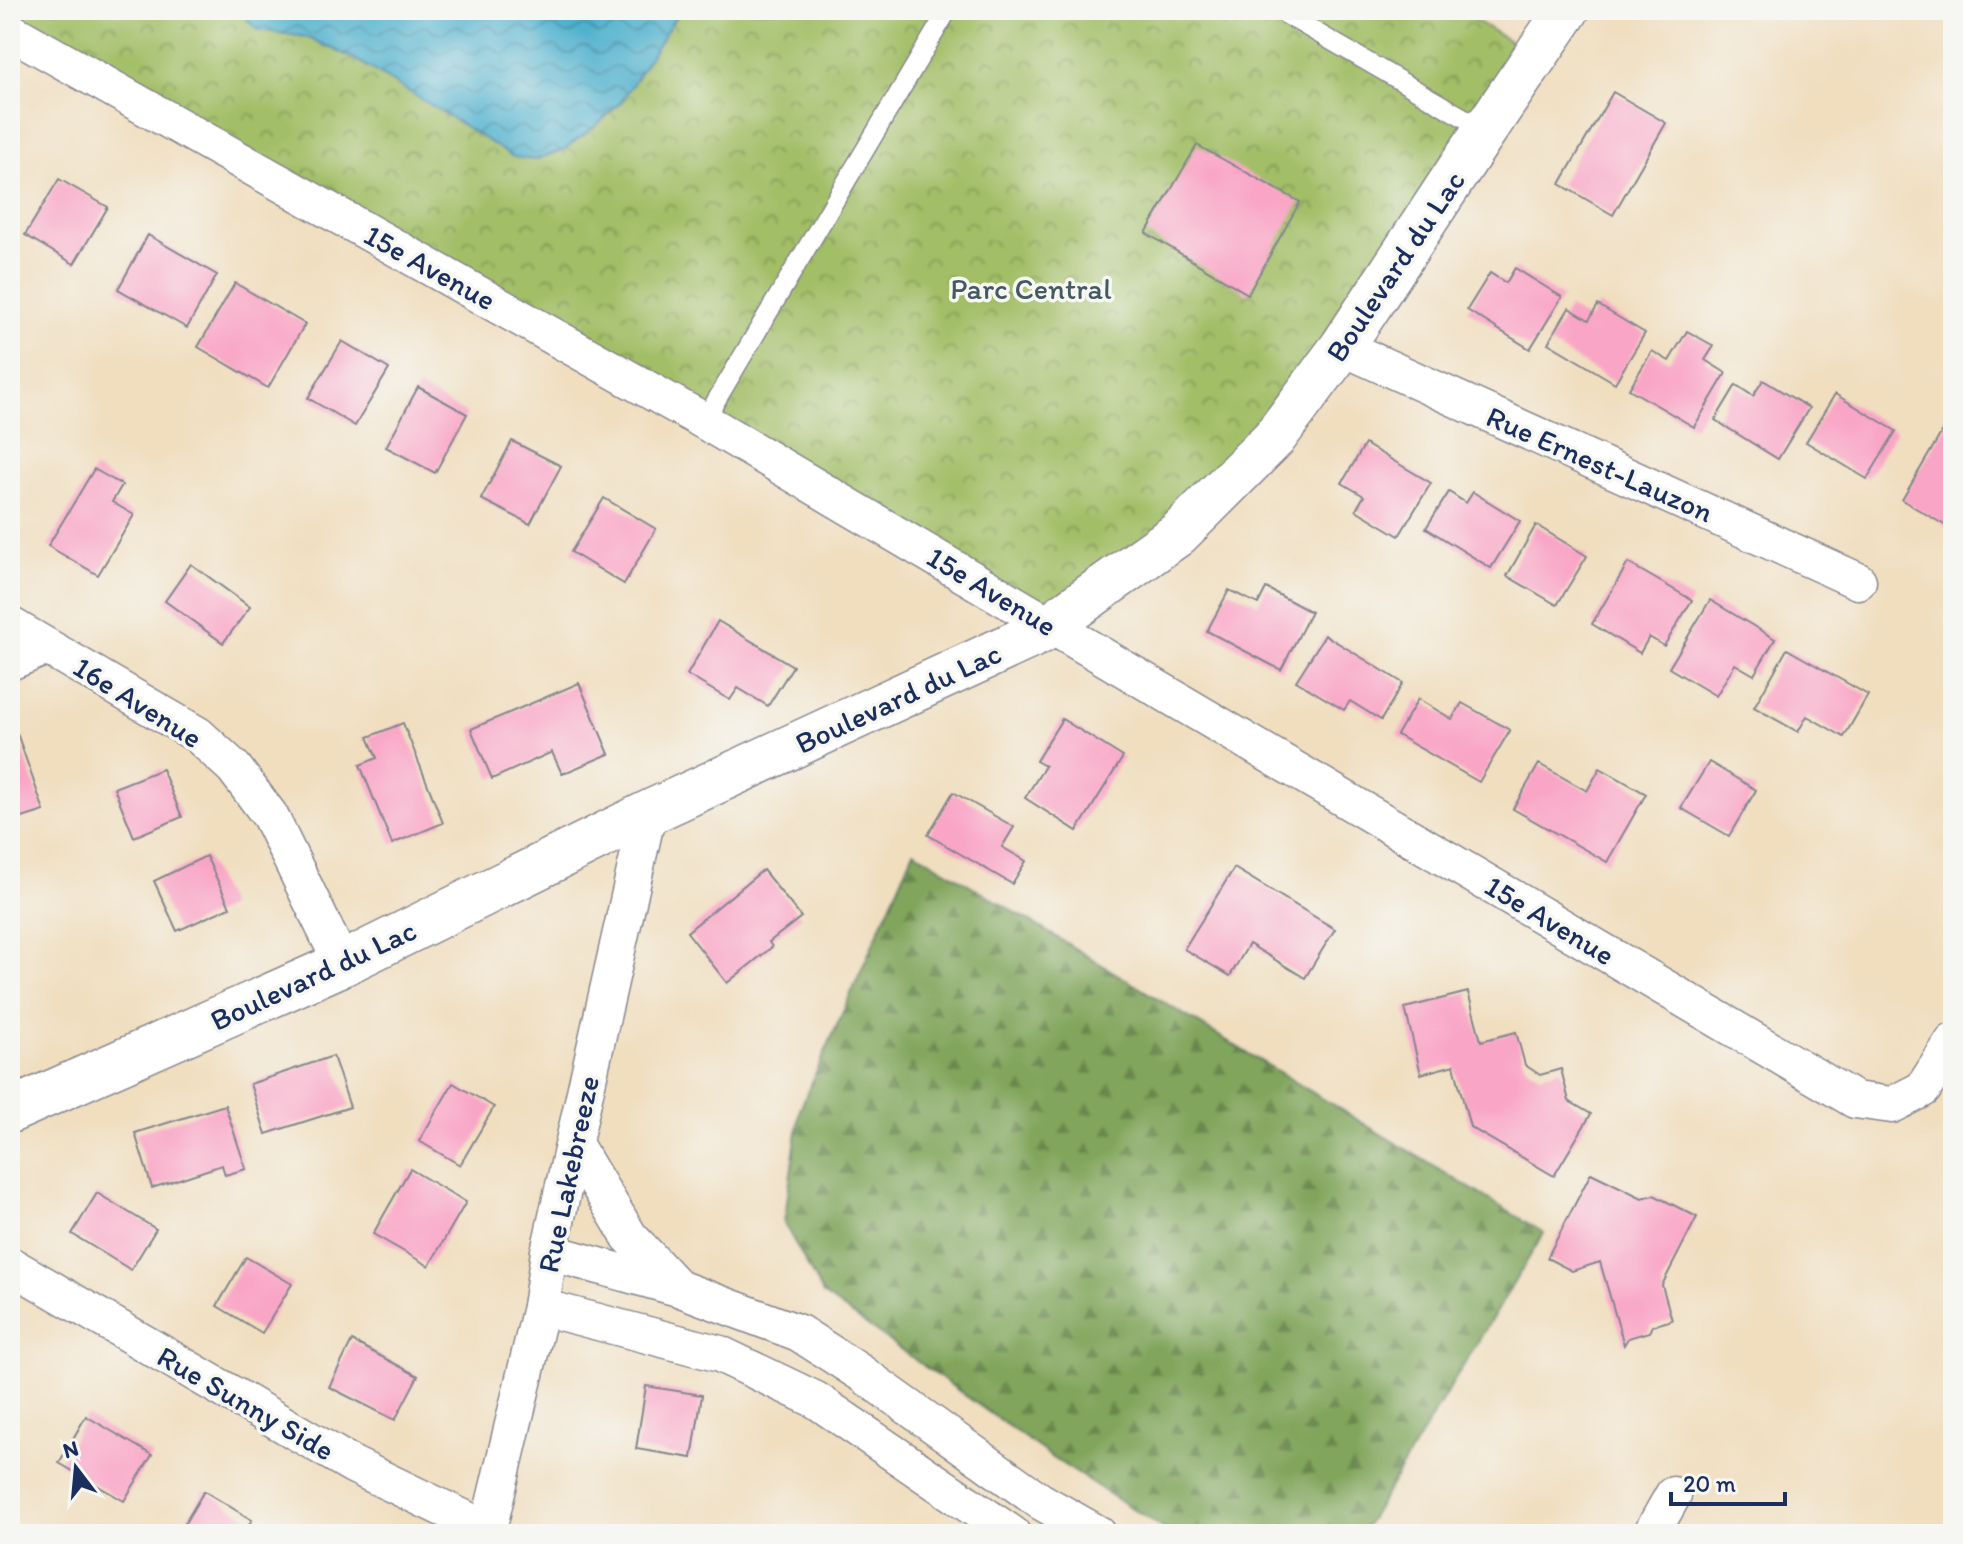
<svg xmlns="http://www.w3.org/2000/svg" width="1963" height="1544" font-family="Itim,sans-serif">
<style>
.forest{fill:url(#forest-firs);stroke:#4e6a5c;stroke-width:2}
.park{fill:url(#park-crowns);stroke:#5e7662;stroke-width:2}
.water{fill:url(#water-waves);stroke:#367096;stroke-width:2}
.building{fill:#f9a6c6}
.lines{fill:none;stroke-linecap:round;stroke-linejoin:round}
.service-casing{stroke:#86868e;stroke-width:21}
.minor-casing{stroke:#86868e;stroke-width:39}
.tertiary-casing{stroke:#86868e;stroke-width:47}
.service{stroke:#fff;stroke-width:18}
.minor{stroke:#fff;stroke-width:36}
.tertiary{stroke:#fff;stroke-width:44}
.labels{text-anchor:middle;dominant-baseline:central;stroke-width:7;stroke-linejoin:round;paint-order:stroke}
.street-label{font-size:30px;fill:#1b2f5e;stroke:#f6f6f2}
.park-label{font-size:30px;fill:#445a60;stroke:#f6f6f2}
</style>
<defs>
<pattern id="forest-firs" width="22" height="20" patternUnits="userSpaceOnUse" patternTransform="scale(2)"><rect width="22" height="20" fill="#81a55b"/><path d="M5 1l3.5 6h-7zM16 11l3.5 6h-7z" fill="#69874e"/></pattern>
<pattern id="park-crowns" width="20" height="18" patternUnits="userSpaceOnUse" patternTransform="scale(2)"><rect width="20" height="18" fill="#a2be66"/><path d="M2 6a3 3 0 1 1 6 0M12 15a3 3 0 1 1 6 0" fill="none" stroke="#839b57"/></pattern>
<pattern id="water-waves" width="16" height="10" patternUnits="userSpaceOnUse" patternTransform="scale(2)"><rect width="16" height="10" fill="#50b1ce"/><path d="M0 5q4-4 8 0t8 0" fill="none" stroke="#4290aa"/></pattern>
</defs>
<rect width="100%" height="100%" fill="#f6f6f2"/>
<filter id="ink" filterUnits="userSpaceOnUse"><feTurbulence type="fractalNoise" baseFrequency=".0125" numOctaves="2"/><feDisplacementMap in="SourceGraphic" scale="16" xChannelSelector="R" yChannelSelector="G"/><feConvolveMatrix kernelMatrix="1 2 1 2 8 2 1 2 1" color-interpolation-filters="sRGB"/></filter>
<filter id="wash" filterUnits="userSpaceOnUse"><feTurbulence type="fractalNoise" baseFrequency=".006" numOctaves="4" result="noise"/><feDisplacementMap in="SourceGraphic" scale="32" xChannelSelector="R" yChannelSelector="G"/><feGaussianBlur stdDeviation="1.8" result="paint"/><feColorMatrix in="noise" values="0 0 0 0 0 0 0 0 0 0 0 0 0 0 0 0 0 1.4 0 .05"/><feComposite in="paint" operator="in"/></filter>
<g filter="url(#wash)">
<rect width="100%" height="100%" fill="#f0debf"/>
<path class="forest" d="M914 851 1544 1233 1361 1534H1172L1053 1458 823 1294 784 1223 800 1109Z"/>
<path class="park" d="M10 10H1459L1540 60 1274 438 1065 628 10 31Z"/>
<path class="water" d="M245 10H680L621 102 597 125 563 150 534 160 513 157 442 112 353 58 306 37 259 30 246 19Z"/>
<g id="blocks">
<g class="building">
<path d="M1613 92 1666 123 1613 215 1560 184Z"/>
<path d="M1197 145 1300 202 1248 294 1146 233Z"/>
<path d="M59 179 108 207 74 264 25 235Z"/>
<path d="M148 235 217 275 187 328 118 289Z"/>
<path d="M1515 268 1562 297 1530 349 1467 310 1490 273 1506 283Z"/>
<path d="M235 283 305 324 268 388 198 347Z"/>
<path d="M1598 305 1645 333 1615 383 1548 343 1569 308 1589 320Z"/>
<path d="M1687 331 1714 346 1705 360 1726 373 1694 427 1629 389 1652 351 1669 361Z"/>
<path d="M342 341 389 369 355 426 308 398Z"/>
<path d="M1763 380 1809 408 1778 459 1715 420 1736 385 1753 396Z"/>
<path d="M418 387 467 414 435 473 386 447Z"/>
<path d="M1835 394 1896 431 1867 479 1806 442Z"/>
<path d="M1953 413V530L1902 500Z"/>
<path d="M512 441 561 466 530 524 481 499Z"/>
<path d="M1365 444 1431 483 1399 536 1356 510 1364 496 1342 483Z"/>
<path d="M94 469 122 485 112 502 134 515 98 575 48 546Z"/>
<path d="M1449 492 1466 503 1473 492 1520 521 1491 568 1426 528Z"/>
<path d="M604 498 656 529 624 584 571 552Z"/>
<path d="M1536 525 1587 556 1557 605 1507 576Z"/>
<path d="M1628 563 1692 600 1664 646 1649 637 1640 653 1592 624Z"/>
<path d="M191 564 250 607 223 643 165 601Z"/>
<path d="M1266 588 1311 612 1281 670 1207 631 1229 590 1258 604Z"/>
<path d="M1710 600 1775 639 1754 675 1735 664 1716 696 1669 668Z"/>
<path d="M718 621 793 666 768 706 738 688 730 700 687 675Z"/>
<path d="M1325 635 1403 683 1381 720 1350 701 1344 710 1296 681Z"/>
<path d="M1787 649 1868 695 1844 737 1807 716 1798 732 1754 707Z"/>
<path d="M579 683 609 754 562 774 552 752 492 779 471 729Z"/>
<path d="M1418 699 1452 719 1462 703 1510 730 1479 782 1397 735Z"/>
<path d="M1062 719 1123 757 1077 831 1025 798 1045 766 1036 761Z"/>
<path d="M403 723 443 823 392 844 360 765 377 758 368 737Z"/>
<path d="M17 733 44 811 10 822V736Z"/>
<path d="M1709 762 1756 790 1729 836 1681 808Z"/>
<path d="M1539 764 1587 791 1600 768 1646 794 1607 862 1513 809Z"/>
<path d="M162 769 182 817 134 837 114 788Z"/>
<path d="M953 792 1014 827 1002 847 1026 861 1012 884 928 835Z"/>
<path d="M206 856 230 907 177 931 154 881Z"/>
<path d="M1234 868 1335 929 1305 978 1249 944 1230 976 1184 949Z"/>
<path d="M763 870 801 917 769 942 772 947 727 983 687 932Z"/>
<path d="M1468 992 1481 1041 1516 1032 1525 1065 1540 1075 1561 1069 1569 1101 1591 1114 1554 1176 1470 1127 1454 1065 1421 1074 1405 1008Z"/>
<path d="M333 1056 350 1107 266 1134 250 1084Z"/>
<path d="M453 1083 494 1107 460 1165 419 1141Z"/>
<path d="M225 1105 246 1169 225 1175 222 1165 152 1188 135 1133Z"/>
<path d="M410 1169 466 1202 429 1266 373 1234Z"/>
<path d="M1591 1173 1642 1198 1654 1195 1697 1217 1662 1285 1672 1320 1652 1326 1649 1332 1628 1338 1624 1345 1600 1262 1572 1271 1547 1258Z"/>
<path d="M97 1193 156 1229 131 1270 72 1234Z"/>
<path d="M246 1257 292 1284 262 1333 217 1306Z"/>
<path d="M352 1341 418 1376 395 1420 329 1387Z"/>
<path d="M646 1386 702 1395 692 1458 636 1449Z"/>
<path d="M86 1416 152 1455 124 1501 59 1463Z"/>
<path d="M204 1491 252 1520 243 1534H191L182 1528Z"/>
<path d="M619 1525 667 1532V1534H618Z"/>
</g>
</g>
</g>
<g filter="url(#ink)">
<use href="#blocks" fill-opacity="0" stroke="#86868e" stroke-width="2"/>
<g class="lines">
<defs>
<g id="service">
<path d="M1278 10 1485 130"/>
<path d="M704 421 948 10"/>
</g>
<g id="minor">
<path d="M10 31 704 421 1855 1100 1892 1105 1923 1089 1953 1042"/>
<path d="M1342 347 1858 581"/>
<path d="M10 625 198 735 234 768 270 816 342 964"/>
<path d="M10 662 46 647"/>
<path d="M574 1144 629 1236 677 1287"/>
<path d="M549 1252 678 1288 799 1333 861 1373 1040 1501 1098 1534"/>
<path d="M10 1265 353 1465 488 1530"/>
<path d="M541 1307 720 1354 816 1400 1012 1534"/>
<path d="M487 1534 541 1307 549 1252 648 813"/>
<path d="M1651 1534 1673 1495"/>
</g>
<path id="tertiary" d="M10 1111 342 964 648 813 1040 632 1178 534 1274 438 1342 347 1485 130 1567 10"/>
</defs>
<use href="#service" class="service-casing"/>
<use href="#minor" class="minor-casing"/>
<use href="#tertiary" class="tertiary-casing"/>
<use href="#service" class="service"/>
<use href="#minor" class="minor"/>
<use href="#tertiary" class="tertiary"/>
</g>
</g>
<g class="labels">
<g class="street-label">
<text transform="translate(1395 266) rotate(-56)">Boulevard du Lac</text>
<text transform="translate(430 267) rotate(29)">15e Avenue</text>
<text transform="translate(1600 464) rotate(24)">Rue Ernest-Lauzon</text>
<text transform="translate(992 591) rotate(31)">15e Avenue</text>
<text transform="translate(898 698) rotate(-25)">Boulevard du Lac</text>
<text transform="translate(138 702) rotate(32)">16e Avenue</text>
<text transform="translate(1550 920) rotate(31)">15e Avenue</text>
<text transform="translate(313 975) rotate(-25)">Boulevard du Lac</text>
<text transform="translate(568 1174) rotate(-78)">Rue Lakebreeze</text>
<text transform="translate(246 1403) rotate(30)">Rue Sunny Side</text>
</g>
<g class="park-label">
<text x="1031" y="288">Parc Central</text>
</g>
</g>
<rect width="1963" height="1544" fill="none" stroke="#f6f6f2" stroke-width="40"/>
<g transform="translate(76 1468) rotate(344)" stroke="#f6f6f2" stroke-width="6" paint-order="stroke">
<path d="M0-6L14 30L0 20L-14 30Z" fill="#1b2f5e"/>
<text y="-12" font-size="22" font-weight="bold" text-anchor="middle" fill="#1b2f5e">N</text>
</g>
<path d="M1671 1492v12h114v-12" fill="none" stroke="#1b2f5e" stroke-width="4"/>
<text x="1683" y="1492" font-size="24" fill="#1b2f5e" stroke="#f6f6f2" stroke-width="6" paint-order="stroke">20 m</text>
</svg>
